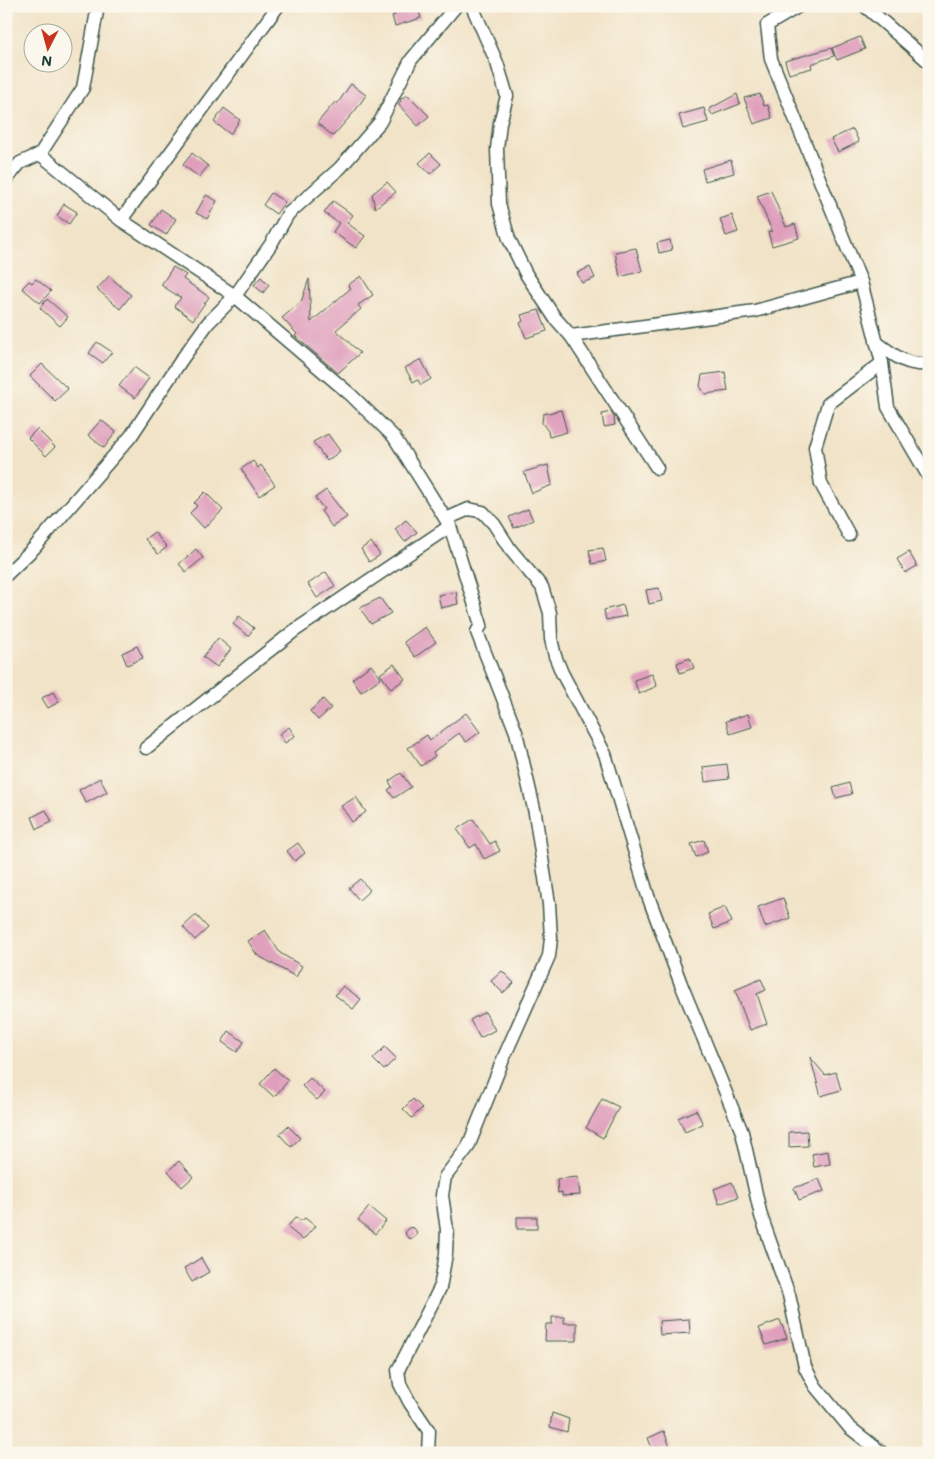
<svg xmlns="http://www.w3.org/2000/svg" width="935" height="1459" font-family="Mali,sans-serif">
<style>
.building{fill:#df9fbc}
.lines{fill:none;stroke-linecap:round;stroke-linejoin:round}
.street-casing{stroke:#3e564a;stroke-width:15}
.street{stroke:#fff;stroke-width:12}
</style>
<rect width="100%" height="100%" fill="#fbf7ec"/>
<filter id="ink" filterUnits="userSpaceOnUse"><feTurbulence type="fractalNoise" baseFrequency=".02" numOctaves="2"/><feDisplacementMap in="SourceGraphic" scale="10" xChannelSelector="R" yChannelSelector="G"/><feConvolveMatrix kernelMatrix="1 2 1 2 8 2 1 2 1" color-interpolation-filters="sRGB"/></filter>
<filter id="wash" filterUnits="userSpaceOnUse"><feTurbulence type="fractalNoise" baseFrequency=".0096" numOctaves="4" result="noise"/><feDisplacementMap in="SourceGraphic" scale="20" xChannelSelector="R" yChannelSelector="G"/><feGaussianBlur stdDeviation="1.12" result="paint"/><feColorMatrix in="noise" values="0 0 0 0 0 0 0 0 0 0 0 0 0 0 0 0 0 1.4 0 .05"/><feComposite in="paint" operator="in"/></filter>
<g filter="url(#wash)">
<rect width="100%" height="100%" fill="#f1e3c7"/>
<g id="blocks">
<g class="building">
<path d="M392 6H417L421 18 395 26 392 16 395 15Z"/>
<path d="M860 37 865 49 837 60 832 48Z"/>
<path d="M831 48 834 56 811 64 812 68 789 74 785 61Z"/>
<path d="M351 84 366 95 355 111 333 136 317 123 335 102 337 104Z"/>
<path d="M737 94 740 104 712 115 709 109Z"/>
<path d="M760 94 764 106 768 105 772 118 754 124 744 98Z"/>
<path d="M408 95 429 116 418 126 398 104 401 101 400 99Z"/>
<path d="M224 108 240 120 230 134 214 122Z"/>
<path d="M704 108 708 122 683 129 679 115Z"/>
<path d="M853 129 859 142 838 152 831 139Z"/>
<path d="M192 153 208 166 199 177 183 165Z"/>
<path d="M430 153 441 164 430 174 419 163Z"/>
<path d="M731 160 734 173 705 181 702 169Z"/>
<path d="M387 182 396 192 375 208 372 194Z"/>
<path d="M771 191 786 227 795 224 799 238 772 246 768 232 772 231 757 196Z"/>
<path d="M271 193 285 202 276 214 263 205Z"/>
<path d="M206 195 217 201 207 219 196 213Z"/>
<path d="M333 201 353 215 347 223 365 236 356 248 333 232 339 223 324 213Z"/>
<path d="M64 204 77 212 69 224 57 216Z"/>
<path d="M161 209 176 219 166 235 151 225Z"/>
<path d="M732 215 738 232 726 236 720 219Z"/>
<path d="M670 240 672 250 659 253 657 243Z"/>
<path d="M636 248 642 271 620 277 615 252Z"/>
<path d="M173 267 186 275 183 279 209 297 193 320 174 306 181 298 161 285Z"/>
<path d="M590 267 595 278 582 283 577 273Z"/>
<path d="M109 276 131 295 120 309 97 289Z"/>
<path d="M361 276 373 295 358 305 361 309 336 330 360 353 338 373 295 336 297 334 282 318 301 302 309 279 311 322 351 288 348 285Z"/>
<path d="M261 277 269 285 263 293 254 285Z"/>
<path d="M36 279 51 291 40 303 22 288 29 281 32 283Z"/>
<path d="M47 299 68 317 60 326 40 308Z"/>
<path d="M539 310 547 331 526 338 520 323 523 321 521 315Z"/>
<path d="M97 342 112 352 103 363 89 353Z"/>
<path d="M421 359 431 379 421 385 418 380 413 382 405 368Z"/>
<path d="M42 364 68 389 55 401 30 376Z"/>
<path d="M134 367 149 378 135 398 119 386Z"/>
<path d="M725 372 728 391 705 394 700 386 702 375Z"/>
<path d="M561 410 567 432 549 437 548 431 542 423 543 414Z"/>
<path d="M611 412 614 417 615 425 604 427 602 414Z"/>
<path d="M101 420 116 432 104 448 88 435Z"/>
<path d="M37 429 55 447 46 456 28 438Z"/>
<path d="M328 434 340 451 327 461 313 442Z"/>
<path d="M253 461 258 468 261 465 275 485 259 496 241 469Z"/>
<path d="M548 465 552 485 532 493 524 472Z"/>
<path d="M326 490 347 517 332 527 321 511 324 509 315 498Z"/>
<path d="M205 492 223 510 204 528 190 513 197 506 194 503Z"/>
<path d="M528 509 533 520 514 528 509 517Z"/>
<path d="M406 520 417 532 405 542 395 529Z"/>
<path d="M154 532 167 547 158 554 145 539Z"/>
<path d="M371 542 380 555 369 562 361 549Z"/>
<path d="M603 548 606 561 592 564 589 550Z"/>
<path d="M196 549 203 558 186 572 179 564Z"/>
<path d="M909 552 917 566 905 573 897 559Z"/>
<path d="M326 572 335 586 317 598 308 584Z"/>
<path d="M659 588 662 601 649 604 646 590Z"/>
<path d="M456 592 458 604 441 608 438 595Z"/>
<path d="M380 598 391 613 371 624 360 608Z"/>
<path d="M623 605 626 616 606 620 604 610Z"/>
<path d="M239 616 254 628 248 636 233 624Z"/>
<path d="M425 627 436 642 415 657 404 642Z"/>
<path d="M218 638 231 649 217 667 203 657Z"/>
<path d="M137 646 143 658 127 665 122 653Z"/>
<path d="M690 658 694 668 680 673 677 663Z"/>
<path d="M394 664 405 679 391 689 380 674Z"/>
<path d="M371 665 381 678 361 692 352 679Z"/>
<path d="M652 674 657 686 639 694 634 680Z"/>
<path d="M53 692 59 702 48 708 42 698Z"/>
<path d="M323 699 331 708 318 720 310 711Z"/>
<path d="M466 713 480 732 466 742 459 733 433 753 435 756 421 766 408 748 427 735 430 740Z"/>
<path d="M748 714 752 727 730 734 726 721Z"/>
<path d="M289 727 295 736 285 743 279 734Z"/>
<path d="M727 764 729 779 705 782 703 767Z"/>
<path d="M401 773 411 787 394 798 388 790 392 787 389 781Z"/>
<path d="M100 778 107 792 86 803 79 790Z"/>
<path d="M849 783 852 794 836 798 833 788Z"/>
<path d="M356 797 366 812 352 822 341 806Z"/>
<path d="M46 810 52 822 37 829 32 817Z"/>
<path d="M473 819 490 844 495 841 500 851 484 859 476 844 470 848 457 829Z"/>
<path d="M704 840 708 852 696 857 691 844Z"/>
<path d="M298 843 305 853 295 861 287 851Z"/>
<path d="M360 879 370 890 359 900 349 888Z"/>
<path d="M783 898 790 918 765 927 758 907Z"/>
<path d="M725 907 732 922 714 929 708 914Z"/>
<path d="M196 915 208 928 195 940 183 927Z"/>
<path d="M265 930 280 953 302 966 296 977 257 955 248 941Z"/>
<path d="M502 971 514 983 503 993 491 981Z"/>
<path d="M761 979 766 990 757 994 767 1024 750 1030 735 990Z"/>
<path d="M343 986 361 999 353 1009 335 995Z"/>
<path d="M485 1012 495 1030 480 1038 470 1020Z"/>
<path d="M229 1031 244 1042 237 1052 222 1042Z"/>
<path d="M385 1047 396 1058 384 1070 373 1059Z"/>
<path d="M810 1057 825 1075 836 1072 841 1090 821 1096Z"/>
<path d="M274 1068 288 1081 274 1097 260 1084Z"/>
<path d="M310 1078 325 1092 317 1100 302 1086Z"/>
<path d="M413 1099 422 1108 412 1118 403 1109Z"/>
<path d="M602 1099 619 1107 603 1138 586 1128Z"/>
<path d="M696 1110 703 1124 685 1132 678 1118Z"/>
<path d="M288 1126 300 1138 291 1147 279 1134Z"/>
<path d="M807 1131 808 1146 789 1147V1132Z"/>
<path d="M828 1151 830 1164 814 1167 812 1154Z"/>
<path d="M179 1161 193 1177 182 1187 168 1171Z"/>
<path d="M578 1177 580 1195 562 1196V1192L558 1193 557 1179Z"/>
<path d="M819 1179 824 1191 799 1200 794 1188Z"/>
<path d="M732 1182 738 1197 719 1204 714 1189Z"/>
<path d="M369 1207 386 1221 375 1234 358 1220Z"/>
<path d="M296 1217 301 1221 305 1218 315 1226 303 1240 287 1227Z"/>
<rect x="517" y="1217" width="20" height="12"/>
<circle cx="411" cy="1233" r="5.5"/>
<path d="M201 1258 209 1272 192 1282 184 1268Z"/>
<path d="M552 1317H564V1323H577V1341H545L546 1324H552Z"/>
<path d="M689 1319 690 1333 660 1335 659 1321Z"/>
<path d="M780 1320 787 1338 766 1345 759 1328Z"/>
<path d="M552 1413 569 1419 567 1432 550 1427Z"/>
<path d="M664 1431 670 1447 654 1453 648 1438Z"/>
</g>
</g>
</g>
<g filter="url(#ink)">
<use href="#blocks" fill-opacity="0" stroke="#3e564a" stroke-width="1"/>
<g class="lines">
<defs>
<g id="street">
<path d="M472 6 497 63 507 96 500 123 497 149 499 204 509 239 526 274 555 318 571 336 657 468"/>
<path d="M799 6 767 25 771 59 861 282 882 363 888 407 929 477"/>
<path d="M865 6 929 62"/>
<path d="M40 154 121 220 235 296 351 395 394 437 450 526 481 625 477 632 516 732 535 813 549 904 551 938 549 956 504 1057 468 1147 445 1177 442 1195 447 1230 446 1254 440 1288 398 1370 400 1384 410 1403 429 1431 428 1453"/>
<path d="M6 180 20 163 40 154 83 88 98 6"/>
<path d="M121 220 278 6"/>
<path d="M571 336 755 311 861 282"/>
<path d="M876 342C894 355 905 366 929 364"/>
<path d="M446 519 469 509 483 512 494 524 510 549 542 587 550 613 551 639 555 656 562 673 605 754 648 896 681 984 742 1132 761 1216 789 1295 805 1367 815 1386 849 1427 882 1453"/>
<path d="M849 535 821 484 815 447 828 404 882 363"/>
<path d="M6 575 34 548 131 436 182 359 208 323 235 296 271 244 288 214 340 168 380 122 411 60 456 6"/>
<path d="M146 748 294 631 450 526"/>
</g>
</defs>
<use href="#street" class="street-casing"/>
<use href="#street" class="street"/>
</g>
</g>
<rect width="935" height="1459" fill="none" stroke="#fbf7ec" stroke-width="25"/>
<g transform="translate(48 48) rotate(186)"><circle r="24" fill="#fbf7ec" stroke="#a3ada2"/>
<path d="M0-4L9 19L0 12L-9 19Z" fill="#c8321e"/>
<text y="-8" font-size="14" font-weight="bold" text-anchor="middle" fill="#1f3d34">N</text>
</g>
</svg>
